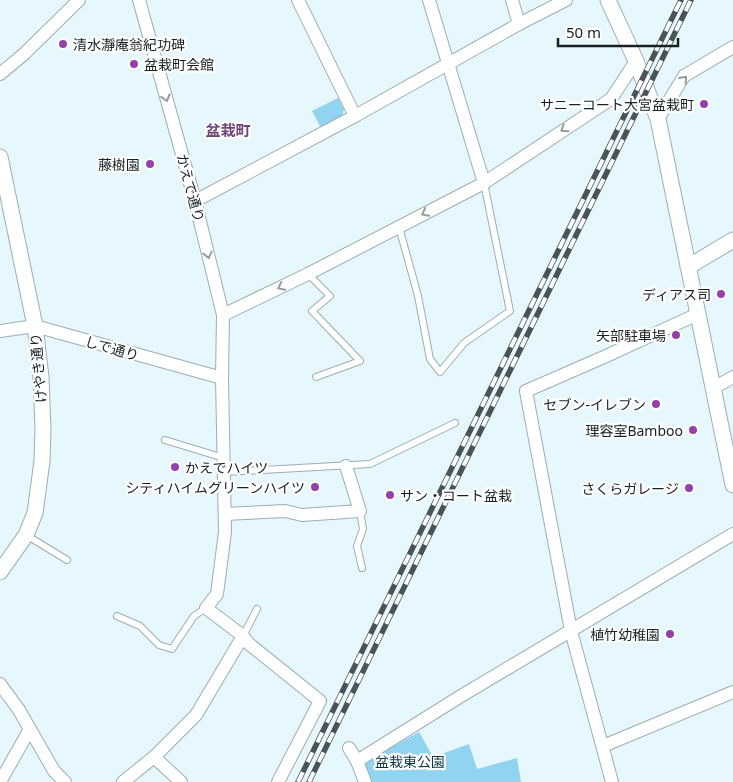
<svg xmlns="http://www.w3.org/2000/svg" width="733" height="782" font-family="'Noto Sans','Noto Sans JP',sans-serif">
<style>
.green{fill:#90d4ef}
.lines{fill:none;stroke-linecap:round;stroke-linejoin:round}
.service-casing{stroke:#9baeb6;stroke-width:8}
.minor-casing{stroke:#9baeb6;stroke-width:14}
.tertiary-casing{stroke:#9baeb6;stroke-width:17}
.service{stroke:#fff;stroke-width:6}
.minor{stroke:#fff;stroke-width:12}
.tertiary{stroke:#fff;stroke-width:15}
.rail-casing{stroke:#4a5458;stroke-width:5.5}
.rail{stroke:#fff;stroke-width:4;stroke-dasharray:11;stroke-linecap:butt}
.oneway{stroke:#979b9c}
.poi-dot{fill:#9540ad;stroke:#fff;stroke-width:2}
.labels{text-anchor:middle;dominant-baseline:central;stroke-width:4.5;stroke-linejoin:round;paint-order:stroke}
.poi-label{font-size:14px;fill:#182023;stroke:#fff;text-anchor:end}
.street-label{font-size:14px;fill:#182023;stroke:#fff}
.park-label{font-size:14px;fill:#093745;stroke:#fff}
.neighbourhood-label{font-size:15px;font-weight:bold;fill:#6e437a;stroke:#fff}
</style>
<rect width="100%" height="100%" fill="#e7f7fe"/>
<g class="green">
<path d="M338 98 344 109 342 117 321 128 312 111Z"/>
<path d="M419 732 433 757 469 744 477 769 517 758 521 782H369L363 769 365 762Z"/>
</g>
<g class="lines">
<defs>
<g id="service">
<path d="M399 227 418 296 430 359 440 372 464 343 510 311 484 183"/>
<path d="M308 274 330 296 312 311 360 361 316 377"/>
<path d="M165 440 224 458"/>
<path d="M225 472 370 464 455 423"/>
<path d="M360 511 363 529 357 546 362 568"/>
<path d="M26 535 67 560"/>
<path d="M117 616 140 626 159 645 172 649 194 616 206 608"/>
<path d="M243 636 257 609"/>
</g>
<g id="minor">
<path d="M139 0 195 201 223 315 222 378 225 532 217 594 206 608 243 636 248 643 320 701 278 782"/>
<path d="M298 0 355 116"/>
<path d="M429 0 484 183"/>
<path d="M512 0 519 24"/>
<path d="M0 74 24 54 79 0"/>
<path d="M658 119 684 76 733 47"/>
<path d="M195 201 355 116 519 24 566 0"/>
<path d="M223 315 308 274 484 183 611 99 636 61"/>
<path d="M0 331 35 326 222 378"/>
<path d="M712 389 733 377"/>
<path d="M225 514 285 511 302 515 360 511 346 466"/>
<path d="M0 684 19 710 54 771 65 782"/>
<path d="M603 746 733 692"/>
<path d="M349 748 357 761 365 782"/>
<path d="M154 757 181 782"/>
<path d="M357 761 461 696 733 534"/>
<path d="M0 782 30 729"/>
<path d="M123 782 154 757 196 715 243 636"/>
<path d="M612 782 571 631 526 391 604 357 698 314"/>
</g>
<g id="tertiary">
<path d="M608 0 636 61 658 119 733 485"/>
<path d="M0 157 35 326 41 377 43 429 42 461 35 513 26 535 0 572"/>
<path d="M688 267 733 240"/>
</g>
</defs>
<use href="#service" class="service-casing"/>
<use href="#minor" class="minor-casing"/>
<use href="#tertiary" class="tertiary-casing"/>
<use href="#service" class="service"/>
<use href="#minor" class="minor"/>
<use href="#tertiary" class="tertiary"/>
<defs>
<g id="rail">
<path d="M298 782 681 0"/>
<path d="M309 782 691 0"/>
</g>
</defs>
<use href="#rail" class="rail-casing"/>
<use href="#rail" class="rail"/>
</g>
<defs><path id="oneway-chevron" d="M-2-3.5L2.5 0L-2 3.5" fill="none" stroke-width="1.6" stroke-linecap="round" stroke-linejoin="round" transform="scale(1.25)"/></defs>
<g class="oneway">
<use href="#oneway-chevron" transform="translate(684 79) rotate(-48)"/>
<use href="#oneway-chevron" transform="translate(166 98) rotate(74)"/>
<use href="#oneway-chevron" transform="translate(564 129) rotate(146)"/>
<use href="#oneway-chevron" transform="translate(425 213) rotate(153)"/>
<use href="#oneway-chevron" transform="translate(208 255) rotate(77)"/>
<use href="#oneway-chevron" transform="translate(281 287) rotate(154)"/>
</g>
<g class="poi-dot">
<circle cx="63" cy="44" r="5"/>
<circle cx="134" cy="64" r="5"/>
<circle cx="704" cy="104" r="5"/>
<circle cx="150" cy="164" r="5"/>
<circle cx="721" cy="294" r="5"/>
<circle cx="676" cy="335" r="5"/>
<circle cx="656" cy="404" r="5"/>
<circle cx="693" cy="430" r="5"/>
<circle cx="175" cy="467" r="5"/>
<circle cx="315" cy="487" r="5"/>
<circle cx="689" cy="488" r="5"/>
<circle cx="390" cy="495" r="5"/>
<circle cx="670" cy="634" r="5"/>
</g>
<g class="labels">
<g class="poi-label">
<text x="73" y="44" text-anchor="start">清水瀞庵翁紀功碑</text>
<text x="144" y="64" text-anchor="start">盆栽町会館</text>
<text x="694" y="104">サニーコート大宮盆栽町</text>
<text x="140" y="164">藤樹園</text>
<text x="711" y="294">ディアス司</text>
<text x="666" y="335">矢部駐車場</text>
<text x="646" y="404">セブン-イレブン</text>
<text x="683" y="430">理容室Bamboo</text>
<text x="185" y="467" text-anchor="start">かえでハイツ</text>
<text x="305" y="487">シティハイムグリーンハイツ</text>
<text x="679" y="488">さくらガレージ</text>
<text x="400" y="495" text-anchor="start">サン・コート盆栽</text>
<text x="660" y="634">植竹幼稚園</text>
</g>
<g class="street-label">
<text transform="translate(191 188) rotate(75)">かえで通り</text>
<text transform="translate(112 348) rotate(16)">しで通り</text>
<text transform="translate(38 368) rotate(-95)">けやき通り</text>
</g>
<g class="park-label">
<text x="410" y="761">盆栽東公園</text>
</g>
<g class="neighbourhood-label">
<text x="228" y="130">盆栽町</text>
</g>
</g>
<path d="M558 38v8h120v-8" fill="none" stroke="#182023" stroke-width="2.5"/>
<text x="566" y="38" font-size="15" fill="#182023" stroke="#ffffff" stroke-width="4" paint-order="stroke">50 m</text>
</svg>
